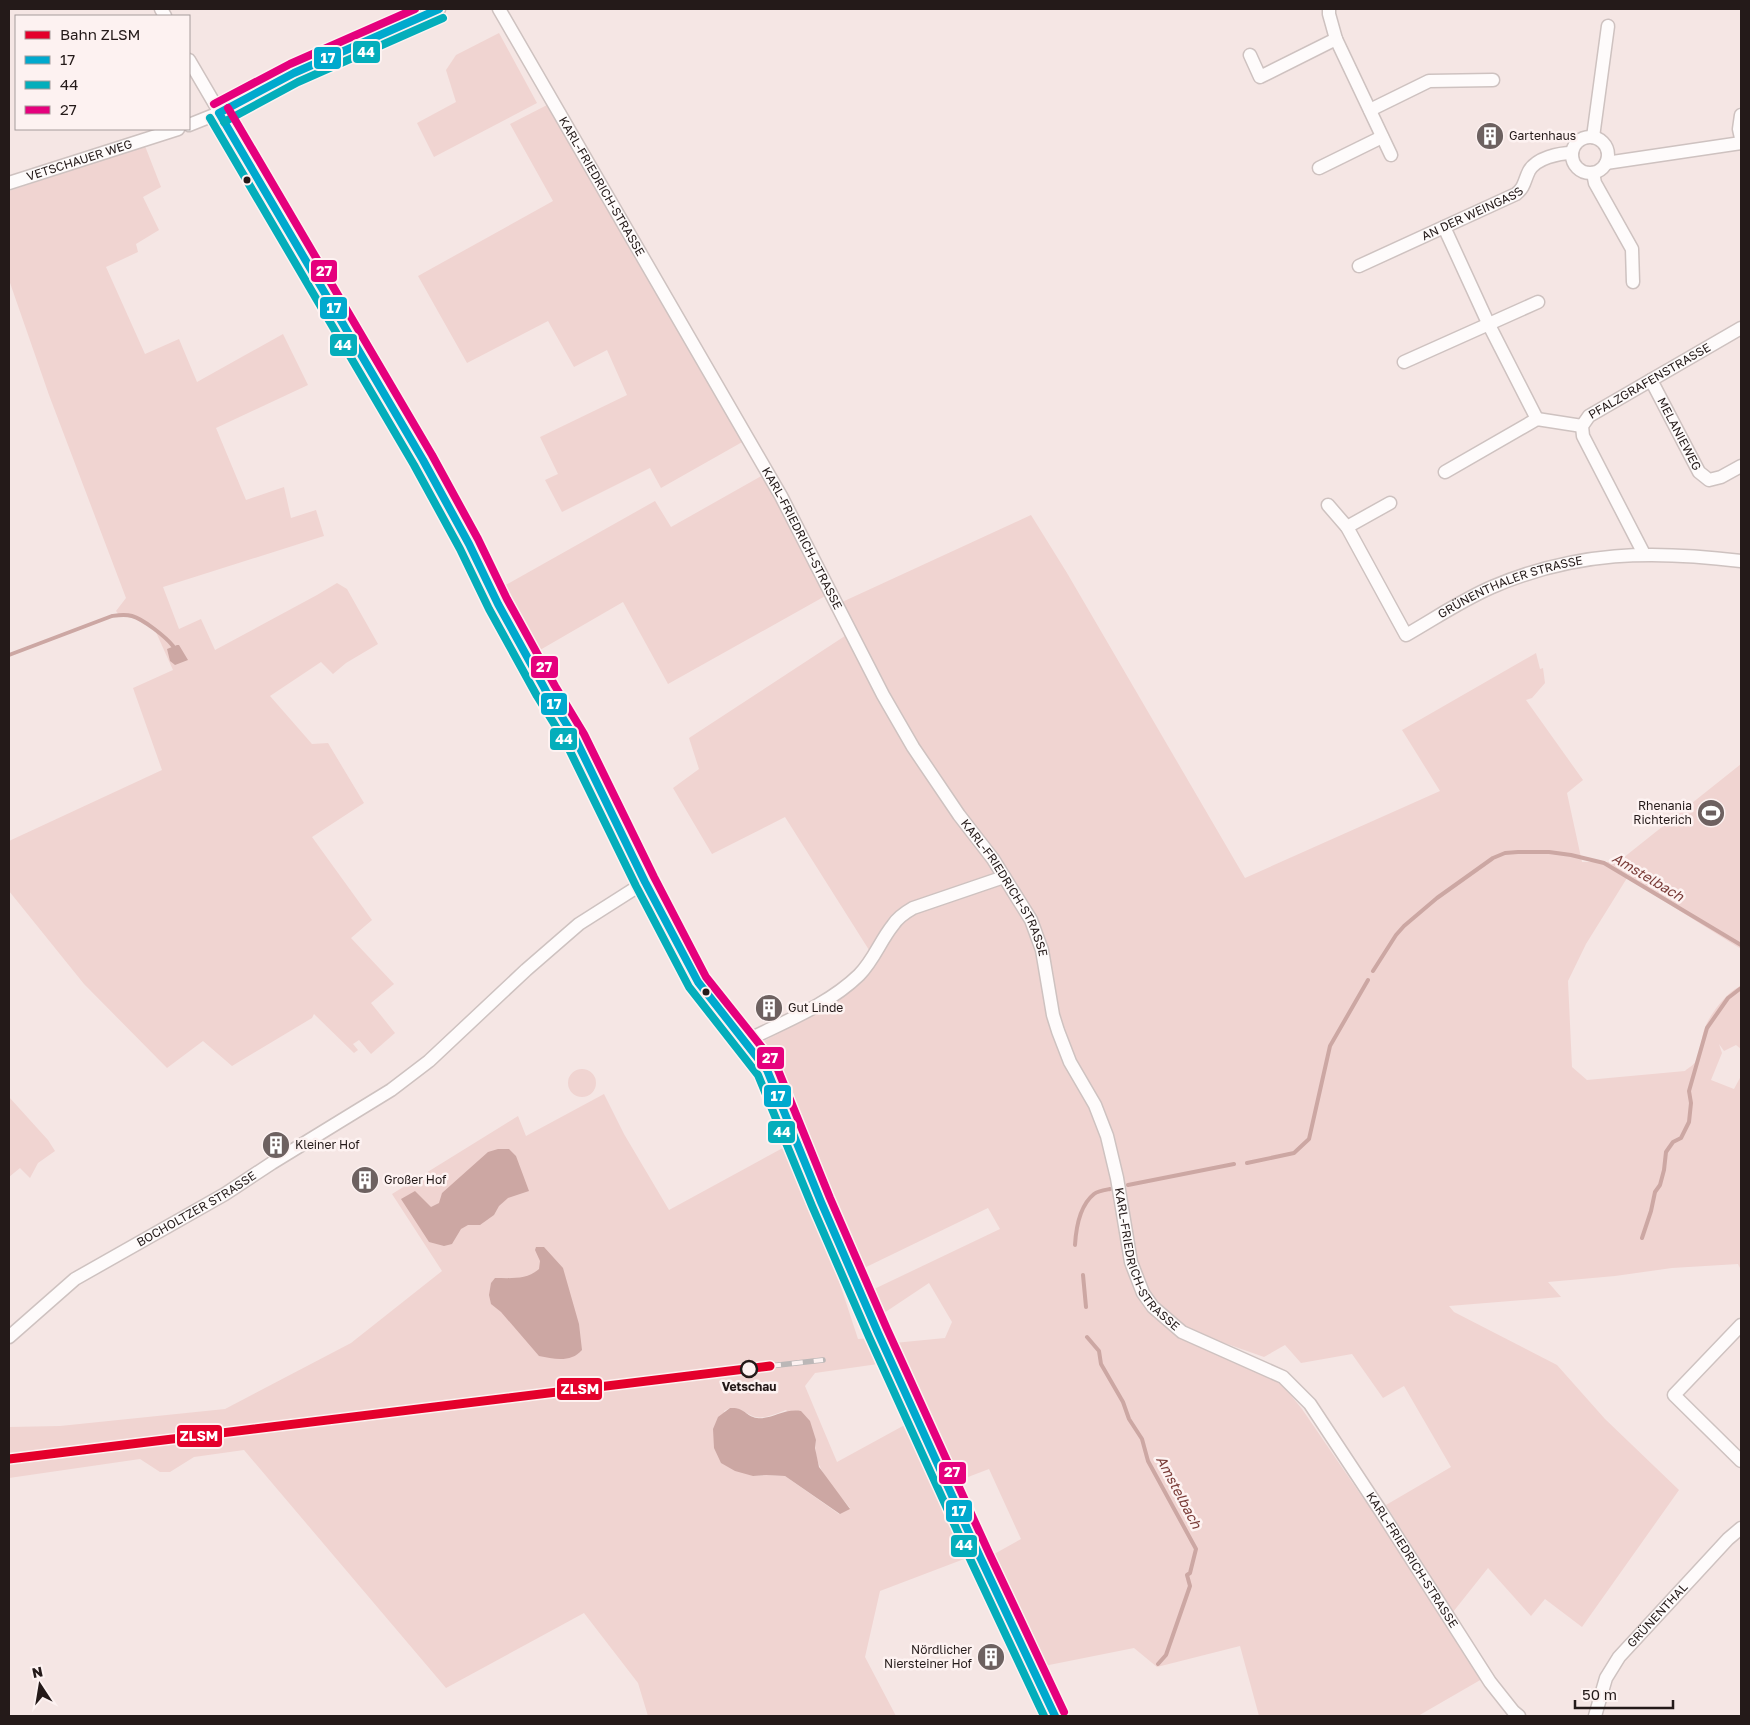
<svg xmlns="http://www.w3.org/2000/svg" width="1750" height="1725" font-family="'Golos Text',sans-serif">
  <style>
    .green { fill: #f0d4d1; fill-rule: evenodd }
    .water { fill: #cca7a3 }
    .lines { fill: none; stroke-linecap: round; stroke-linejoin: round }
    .stream { stroke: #cca7a3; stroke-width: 4 }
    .minor-casing { stroke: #cec2c0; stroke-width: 15 }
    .minor { stroke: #fefbfb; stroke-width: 12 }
    .rail-casing { stroke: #bbb7b7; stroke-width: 5.5 }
    .rail { stroke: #fdf2f1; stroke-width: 4; stroke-dasharray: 11; stroke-linecap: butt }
    .bus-1-casing { stroke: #fdf2f1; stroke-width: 11 }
    .bus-2-casing { stroke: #fdf2f1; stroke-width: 11 }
    .bus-3-casing { stroke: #fdf2f1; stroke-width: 11 }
    .bus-1 { stroke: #00a9ce; stroke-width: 8 }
    .bus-2 { stroke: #04aebb; stroke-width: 8 }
    .bus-3 { stroke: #e5007d; stroke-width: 8 }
    .rail-1-casing { stroke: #fdf2f1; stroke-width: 12 }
    .rail-1 { stroke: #e4002b; stroke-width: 9 }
    .bus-dot { fill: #241a19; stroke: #fdf2f1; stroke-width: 2 }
    .stop-dot { fill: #fdf2f1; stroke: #241a19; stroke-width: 2.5 }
    .labels { text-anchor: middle; stroke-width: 5; stroke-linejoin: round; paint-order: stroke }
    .poi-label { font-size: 12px; fill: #241a19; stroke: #fdf2f1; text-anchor: start }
    .street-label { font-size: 12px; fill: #241a19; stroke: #fdf2f1 }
    .stop-label { font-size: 12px; font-weight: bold; fill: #241a19; stroke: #fdf2f1 }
    .water-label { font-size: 14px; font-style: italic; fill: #7a3c38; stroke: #fdf2f1 }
    .line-badge { stroke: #fdf2f1; stroke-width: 2 }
    .badge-label { font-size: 14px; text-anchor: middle; font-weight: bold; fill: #fff }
  </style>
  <rect width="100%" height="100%" fill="#f5e6e4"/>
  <path class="green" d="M499,33L537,103L434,157L417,123L456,102L446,70L456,55Z
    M549,104L744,441L661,488L650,468L562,512L545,480L558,474L540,437L627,395L607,350L574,367L548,321L467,363L418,276L553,201L510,124Z
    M145,146L161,187L143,197L159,230L136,244L138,252L106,267L145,354L179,339L197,382L283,334L308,385L216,428L246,500L284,487L291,518L316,510L324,536L163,587L179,629L201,619L215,650L317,595L337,583L347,589L378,644L346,663L333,674L321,662L270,696L312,744L328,743L364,803L312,837L372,920L351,938L394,984L371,1003L395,1033L371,1054L359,1040L353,1044L358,1050L354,1053L314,1014L312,1018L232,1066L203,1041L167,1068L84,984L9,891V841L162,770L133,688L173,670L155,630L134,618L120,616L116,611L126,598L49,395L9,280V191Z
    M765,474L827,595L668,684L623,602L540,650L502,587L655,501L671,527Z
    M1031,515L1067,573L1245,878L1440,791L1402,730L1536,653L1540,669L1543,668L1545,683L1532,698L1526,700L1583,780L1567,793L1582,862H1618L1741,764V949L1627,878L1586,944L1568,981L1572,1067L1587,1080L1685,1071C1688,1068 1694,1065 1696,1061C1701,1053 1701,1039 1704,1030C1708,1017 1728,990 1741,986V1049L1736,1045L1724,1051L1719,1044L1722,1053L1711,1080L1734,1089L1741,1076V1270L1738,1264L1672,1268L1615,1276L1548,1282L1561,1297L1449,1306L1454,1312L1557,1365L1605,1419L1679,1490L1582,1627L1545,1599L1531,1616L1488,1568L1453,1612L1386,1505L1451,1467L1404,1386L1383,1398L1352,1354L1301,1363L1285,1345L1264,1357C1227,1343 1186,1334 1157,1305C1148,1296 1142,1280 1135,1269L1128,1274L1179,1336L1280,1382L1302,1409L1365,1501L1378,1517L1482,1679L1418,1716H1259L1240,1646L1157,1667L1134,1648L1039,1667L987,1558L1021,1539L989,1469L955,1482L894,1343L945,1338L952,1322L929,1283L881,1315L870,1291L1000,1229L988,1208L860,1270L783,1079L759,1044L837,999L870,969L869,950L785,817L712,854L673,788L699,769L689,738L854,630L840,603Z
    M568 1083a14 14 0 1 1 28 0a14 14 0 1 1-28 0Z
    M604,1094L624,1134L669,1210L792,1143L841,1270L836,1272L858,1339L873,1338L885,1363L815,1373L805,1386L837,1462L912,1421L972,1556L880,1591L865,1657L896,1716H648L638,1683L584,1613L446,1688L244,1450L194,1457L170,1472H160L140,1459L9,1478V1427L60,1426L225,1409L351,1343L442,1271L392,1194L518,1116L526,1136ZM730,1408C744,1408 744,1414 756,1417C765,1419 778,1413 786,1410L816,1440C811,1467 835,1489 850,1508L839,1514L785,1476L766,1475L753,1476L724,1411Z
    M9,1097L48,1140L55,1151L38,1163L30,1178L20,1168L9,1177Z"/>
  <path class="water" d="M177,645H179L188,660L175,665L170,661L167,649Z
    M498,1149H509L516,1156L529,1191L508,1198L499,1206L494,1215L480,1225H468L461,1229L452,1244L444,1246L429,1242L401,1199L415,1191L431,1207L439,1203L442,1193L488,1152Z
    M536,1247H544L563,1268L579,1324L582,1350C571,1363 554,1359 539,1356L501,1312L491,1304L489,1295L491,1283L495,1278C510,1278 527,1280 539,1269L540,1261L535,1250Z
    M730,1408C745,1407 745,1416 757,1418C771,1420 784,1408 801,1411L810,1421L816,1440L815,1448L819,1467L850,1509L840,1514L785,1476L766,1475L753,1476L735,1471L721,1463L714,1448L713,1429L718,1417Z"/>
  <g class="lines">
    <path class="stream" d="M9,655L112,616C119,615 125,614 132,616C143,619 166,637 173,646
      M1373,971L1396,935L1404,926L1437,898L1493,858L1505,853L1518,852H1549L1571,855L1604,863L1741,945
      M1247,1163L1294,1153L1309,1139L1330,1046L1368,980
      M1128,1185L1234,1164
      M1642,1238L1651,1211L1655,1192L1660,1185L1664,1170L1666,1152L1673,1142L1681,1138L1689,1122L1691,1103L1689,1091L1707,1028L1728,998L1741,988
      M1075,1245C1076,1228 1079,1206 1094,1194C1098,1191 1105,1190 1110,1189
      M1083,1275L1086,1307
      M1087,1337L1099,1351L1101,1364L1123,1402L1129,1419L1142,1439L1148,1461L1196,1549L1190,1573L1187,1575L1190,1586L1166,1655L1158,1664"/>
    <defs>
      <g id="minor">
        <path d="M161,9L165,16"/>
        <path id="s1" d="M499,9L781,496L883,695L913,747L959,815L993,859L1031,920L1042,950L1053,1015L1058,1031L1070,1062L1095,1105L1107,1136L1117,1178L1131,1262L1143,1293L1153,1307L1182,1332L1283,1377L1310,1404L1382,1513L1490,1682L1513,1711L1519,1716"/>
        <path d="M1329,9V14L1336,39L1391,155"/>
        <path d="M1250,55L1260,77L1336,39"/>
        <path d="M189,60L423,460L469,544L498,604L546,691L575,738L645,882L698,982L767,1070L821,1202L878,1333L980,1557L1055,1716"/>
        <path d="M1370,110L1429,81L1493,80"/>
        <path d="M1741,115L1739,129L1741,138"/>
        <path d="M189,125L219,113L294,73L439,9"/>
        <path d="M1593,137L1608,26"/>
        <circle cx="1590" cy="155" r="18"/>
        <path d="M1606,163L1741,143"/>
        <path d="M1319,168L1382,137"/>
        <path d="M1593,173L1595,183L1632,249L1633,282"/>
        <path id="s2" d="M9,183L178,129"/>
        <path d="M1444,227L1489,325L1537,419"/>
        <path id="s3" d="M1359,266L1516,194C1525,187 1524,181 1529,171C1536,158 1559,153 1572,153"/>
        <path d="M1404,362L1538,302"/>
        <path id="s4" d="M1651,380L1699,472L1709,480L1721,477L1741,466"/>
        <path d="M1445,472L1537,419L1582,426"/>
        <path id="s5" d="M1328,505L1347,527L1406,635C1434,619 1462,600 1492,587C1576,551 1652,550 1741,561"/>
        <path d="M1347,527L1390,503"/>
        <path id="s6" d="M1644,554L1583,436L1582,426L1589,416L1741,328"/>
        <path d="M744,1042C783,1022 827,1006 859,975C874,960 880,941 893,925C898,917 906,912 913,908L1004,877"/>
        <path d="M1741,1325L1674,1395L1741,1461"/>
        <path id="s7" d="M9,1337L75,1279L225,1194L272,1163L391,1090L429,1061L526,970L579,924L645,882"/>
        <path id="s8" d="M1595,1716L1606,1678L1619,1657L1728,1539L1741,1528"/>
      </g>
    </defs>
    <use href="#minor" class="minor-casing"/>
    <use href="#minor" class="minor"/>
    <defs>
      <path id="rail" d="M770,1366L823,1360"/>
    </defs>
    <use href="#rail" class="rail-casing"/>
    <use href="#rail" class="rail"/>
    <defs>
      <path id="bus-1" d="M219,113L423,460L469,544L498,604L546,691L575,738L645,882L698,982L767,1070L821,1202L878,1333L980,1557L1055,1716
        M219,113L294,73L439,9"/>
      <path id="bus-2" d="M210,118L414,465L460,549L489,609L537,696L566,743L636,886L689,987L758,1075L812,1206L869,1337L971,1561L1044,1716
        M224,122L298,82L443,18"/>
      <path id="bus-3" d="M214,104L290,64L415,9
        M228,108L432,455L478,539L507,599L555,686L584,734L654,877L706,977L776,1065L830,1198L887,1329L989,1553L1064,1712"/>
    </defs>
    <use href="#bus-1" class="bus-1-casing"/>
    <use href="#bus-2" class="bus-2-casing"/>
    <use href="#bus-3" class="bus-3-casing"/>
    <use href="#bus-1" class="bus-1"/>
    <use href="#bus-2" class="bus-2"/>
    <use href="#bus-3" class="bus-3"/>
    <defs>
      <path id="rail-1" d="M9,1459L770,1366"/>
    </defs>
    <use href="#rail-1" class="rail-1-casing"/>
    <use href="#rail-1" class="rail-1"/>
  </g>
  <defs>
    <symbol id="building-disc" viewBox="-11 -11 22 22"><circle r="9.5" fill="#6d6160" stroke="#fdf2f1"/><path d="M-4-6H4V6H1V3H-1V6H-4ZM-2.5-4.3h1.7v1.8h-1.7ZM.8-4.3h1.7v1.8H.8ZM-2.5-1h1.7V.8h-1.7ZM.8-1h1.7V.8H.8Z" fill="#fff"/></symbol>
    <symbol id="stadium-disc" viewBox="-11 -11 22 22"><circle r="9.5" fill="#6d6160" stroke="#fdf2f1"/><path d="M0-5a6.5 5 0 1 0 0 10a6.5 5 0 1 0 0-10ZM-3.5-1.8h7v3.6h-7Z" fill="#fff"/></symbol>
  </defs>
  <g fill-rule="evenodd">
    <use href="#building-disc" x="1474" y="120" width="32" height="32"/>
    <use href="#stadium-disc" x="1695" y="797" width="32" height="32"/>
    <use href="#building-disc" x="753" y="992" width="32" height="32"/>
    <use href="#building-disc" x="260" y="1129" width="32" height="32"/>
    <use href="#building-disc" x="349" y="1164" width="32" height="32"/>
    <use href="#building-disc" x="975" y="1641" width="32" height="32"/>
  </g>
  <g class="bus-dot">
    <circle cx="247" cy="180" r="4.5"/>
    <circle cx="706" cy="992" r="4.5"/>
  </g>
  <circle class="stop-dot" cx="749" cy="1369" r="8"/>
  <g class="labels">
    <g class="poi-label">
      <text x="1509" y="140">Gartenhaus</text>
      <text x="1692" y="810" text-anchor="end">Rhenania<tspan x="1692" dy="14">Richterich</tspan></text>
      <text x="788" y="1012">Gut Linde</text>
      <text x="295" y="1149">Kleiner Hof</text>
      <text x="384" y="1184">Großer Hof</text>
      <text x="972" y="1654" text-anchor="end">Nördlicher<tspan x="972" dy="14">Niersteiner Hof</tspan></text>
    </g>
    <g class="street-label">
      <text dy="4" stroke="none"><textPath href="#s2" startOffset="74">VETSCHAUER WEG</textPath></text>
      <text dy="4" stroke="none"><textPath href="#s1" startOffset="205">KARL-FRIEDRICH-STRASSE</textPath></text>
      <text dy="4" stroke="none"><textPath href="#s3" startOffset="125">AN DER WEINGASS</textPath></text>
      <text dy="4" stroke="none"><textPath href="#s6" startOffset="225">PFALZGRAFENSTRASSE</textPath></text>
      <text dy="4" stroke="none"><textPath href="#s4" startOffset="61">MELANIEWEG</textPath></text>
      <text dy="4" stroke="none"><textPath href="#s1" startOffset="610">KARL-FRIEDRICH-STRASSE</textPath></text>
      <text dy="4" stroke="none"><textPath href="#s5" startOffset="268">GRÜNENTHALER STRASSE</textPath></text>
      <text dy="4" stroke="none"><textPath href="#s1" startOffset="1015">KARL-FRIEDRICH-STRASSE</textPath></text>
      <text dy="4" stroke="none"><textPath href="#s7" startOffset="228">BOCHOLTZER STRASSE</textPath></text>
      <text dy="4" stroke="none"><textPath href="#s1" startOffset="1419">KARL-FRIEDRICH-STRASSE</textPath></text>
      <text dy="4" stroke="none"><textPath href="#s1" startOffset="1839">KARL-FRIEDRICH-STRASSE</textPath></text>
      <text dy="4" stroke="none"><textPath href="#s8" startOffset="121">GRÜNENTHAL</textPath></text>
    </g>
    <g class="stop-label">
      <text x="749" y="1391">Vetschau</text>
    </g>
    <g class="water-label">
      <text transform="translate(1648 877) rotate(31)" y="5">Amstelbach</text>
      <text transform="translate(1179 1492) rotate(62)" y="5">Amstelbach</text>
    </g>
  </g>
  <g class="line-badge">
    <rect x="352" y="40" width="29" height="24" rx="5" fill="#04aebb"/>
    <rect x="313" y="46" width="29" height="24" rx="5" fill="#00a9ce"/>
    <rect x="310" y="259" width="28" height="24" rx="5" fill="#e5007d"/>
    <rect x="319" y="296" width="29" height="24" rx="5" fill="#00a9ce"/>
    <rect x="329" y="333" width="29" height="24" rx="5" fill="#04aebb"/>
    <rect x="530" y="655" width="29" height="24" rx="5" fill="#e5007d"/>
    <rect x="540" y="692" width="28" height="24" rx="5" fill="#00a9ce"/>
    <rect x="549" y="727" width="29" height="24" rx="5" fill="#04aebb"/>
    <rect x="756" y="1046" width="29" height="24" rx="5" fill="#e5007d"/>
    <rect x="763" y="1084" width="29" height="24" rx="5" fill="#00a9ce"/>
    <rect x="767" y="1120" width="29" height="24" rx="5" fill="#04aebb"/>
    <rect x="556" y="1377" width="47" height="24" rx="5" fill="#e4002b"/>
    <rect x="176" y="1424" width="47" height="24" rx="5" fill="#e4002b"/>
    <rect x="938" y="1461" width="29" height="24" rx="5" fill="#e5007d"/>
    <rect x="945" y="1499" width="28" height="24" rx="5" fill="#00a9ce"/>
    <rect x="950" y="1534" width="28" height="24" rx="5" fill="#04aebb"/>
  </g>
  <g class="badge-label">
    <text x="366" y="57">44</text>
    <text x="328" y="63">17</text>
    <text x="324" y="276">27</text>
    <text x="334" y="313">17</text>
    <text x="343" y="350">44</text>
    <text x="544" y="672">27</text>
    <text x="554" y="709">17</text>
    <text x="564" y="744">44</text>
    <text x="770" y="1063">27</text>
    <text x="778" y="1101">17</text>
    <text x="782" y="1137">44</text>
    <text x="580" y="1394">ZLSM</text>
    <text x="199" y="1441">ZLSM</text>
    <text x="952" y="1477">27</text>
    <text x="959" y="1516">17</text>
    <text x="964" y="1550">44</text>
  </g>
  <rect width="1750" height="1725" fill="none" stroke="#241a19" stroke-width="20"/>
  <rect x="15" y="15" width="175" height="115" fill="#fdf2f1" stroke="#a69c9b"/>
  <rect x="25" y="31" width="25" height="8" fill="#e4002b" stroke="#a69c9b"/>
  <text x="60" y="40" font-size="15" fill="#241a19">Bahn ZLSM</text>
  <rect x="25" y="56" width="25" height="8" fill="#00a9ce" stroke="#a69c9b"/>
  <text x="60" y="65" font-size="15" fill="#241a19">17</text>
  <rect x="25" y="81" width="25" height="8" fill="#04aebb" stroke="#a69c9b"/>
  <text x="60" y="90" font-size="15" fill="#241a19">44</text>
  <rect x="25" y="106" width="25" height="8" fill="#e5007d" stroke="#a69c9b"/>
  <text x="60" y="115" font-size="15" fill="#241a19">27</text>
  <g transform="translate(40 1685) rotate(348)" stroke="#fdf2f1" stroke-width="4" paint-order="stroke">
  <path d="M0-4L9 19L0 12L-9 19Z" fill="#241a19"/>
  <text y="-8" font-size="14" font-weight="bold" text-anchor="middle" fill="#241a19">N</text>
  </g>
  <path d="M1575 1700v8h98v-8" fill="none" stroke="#241a19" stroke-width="2.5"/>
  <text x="1582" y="1700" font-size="15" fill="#241a19" stroke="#fdf2f1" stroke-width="4" paint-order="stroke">50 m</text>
</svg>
